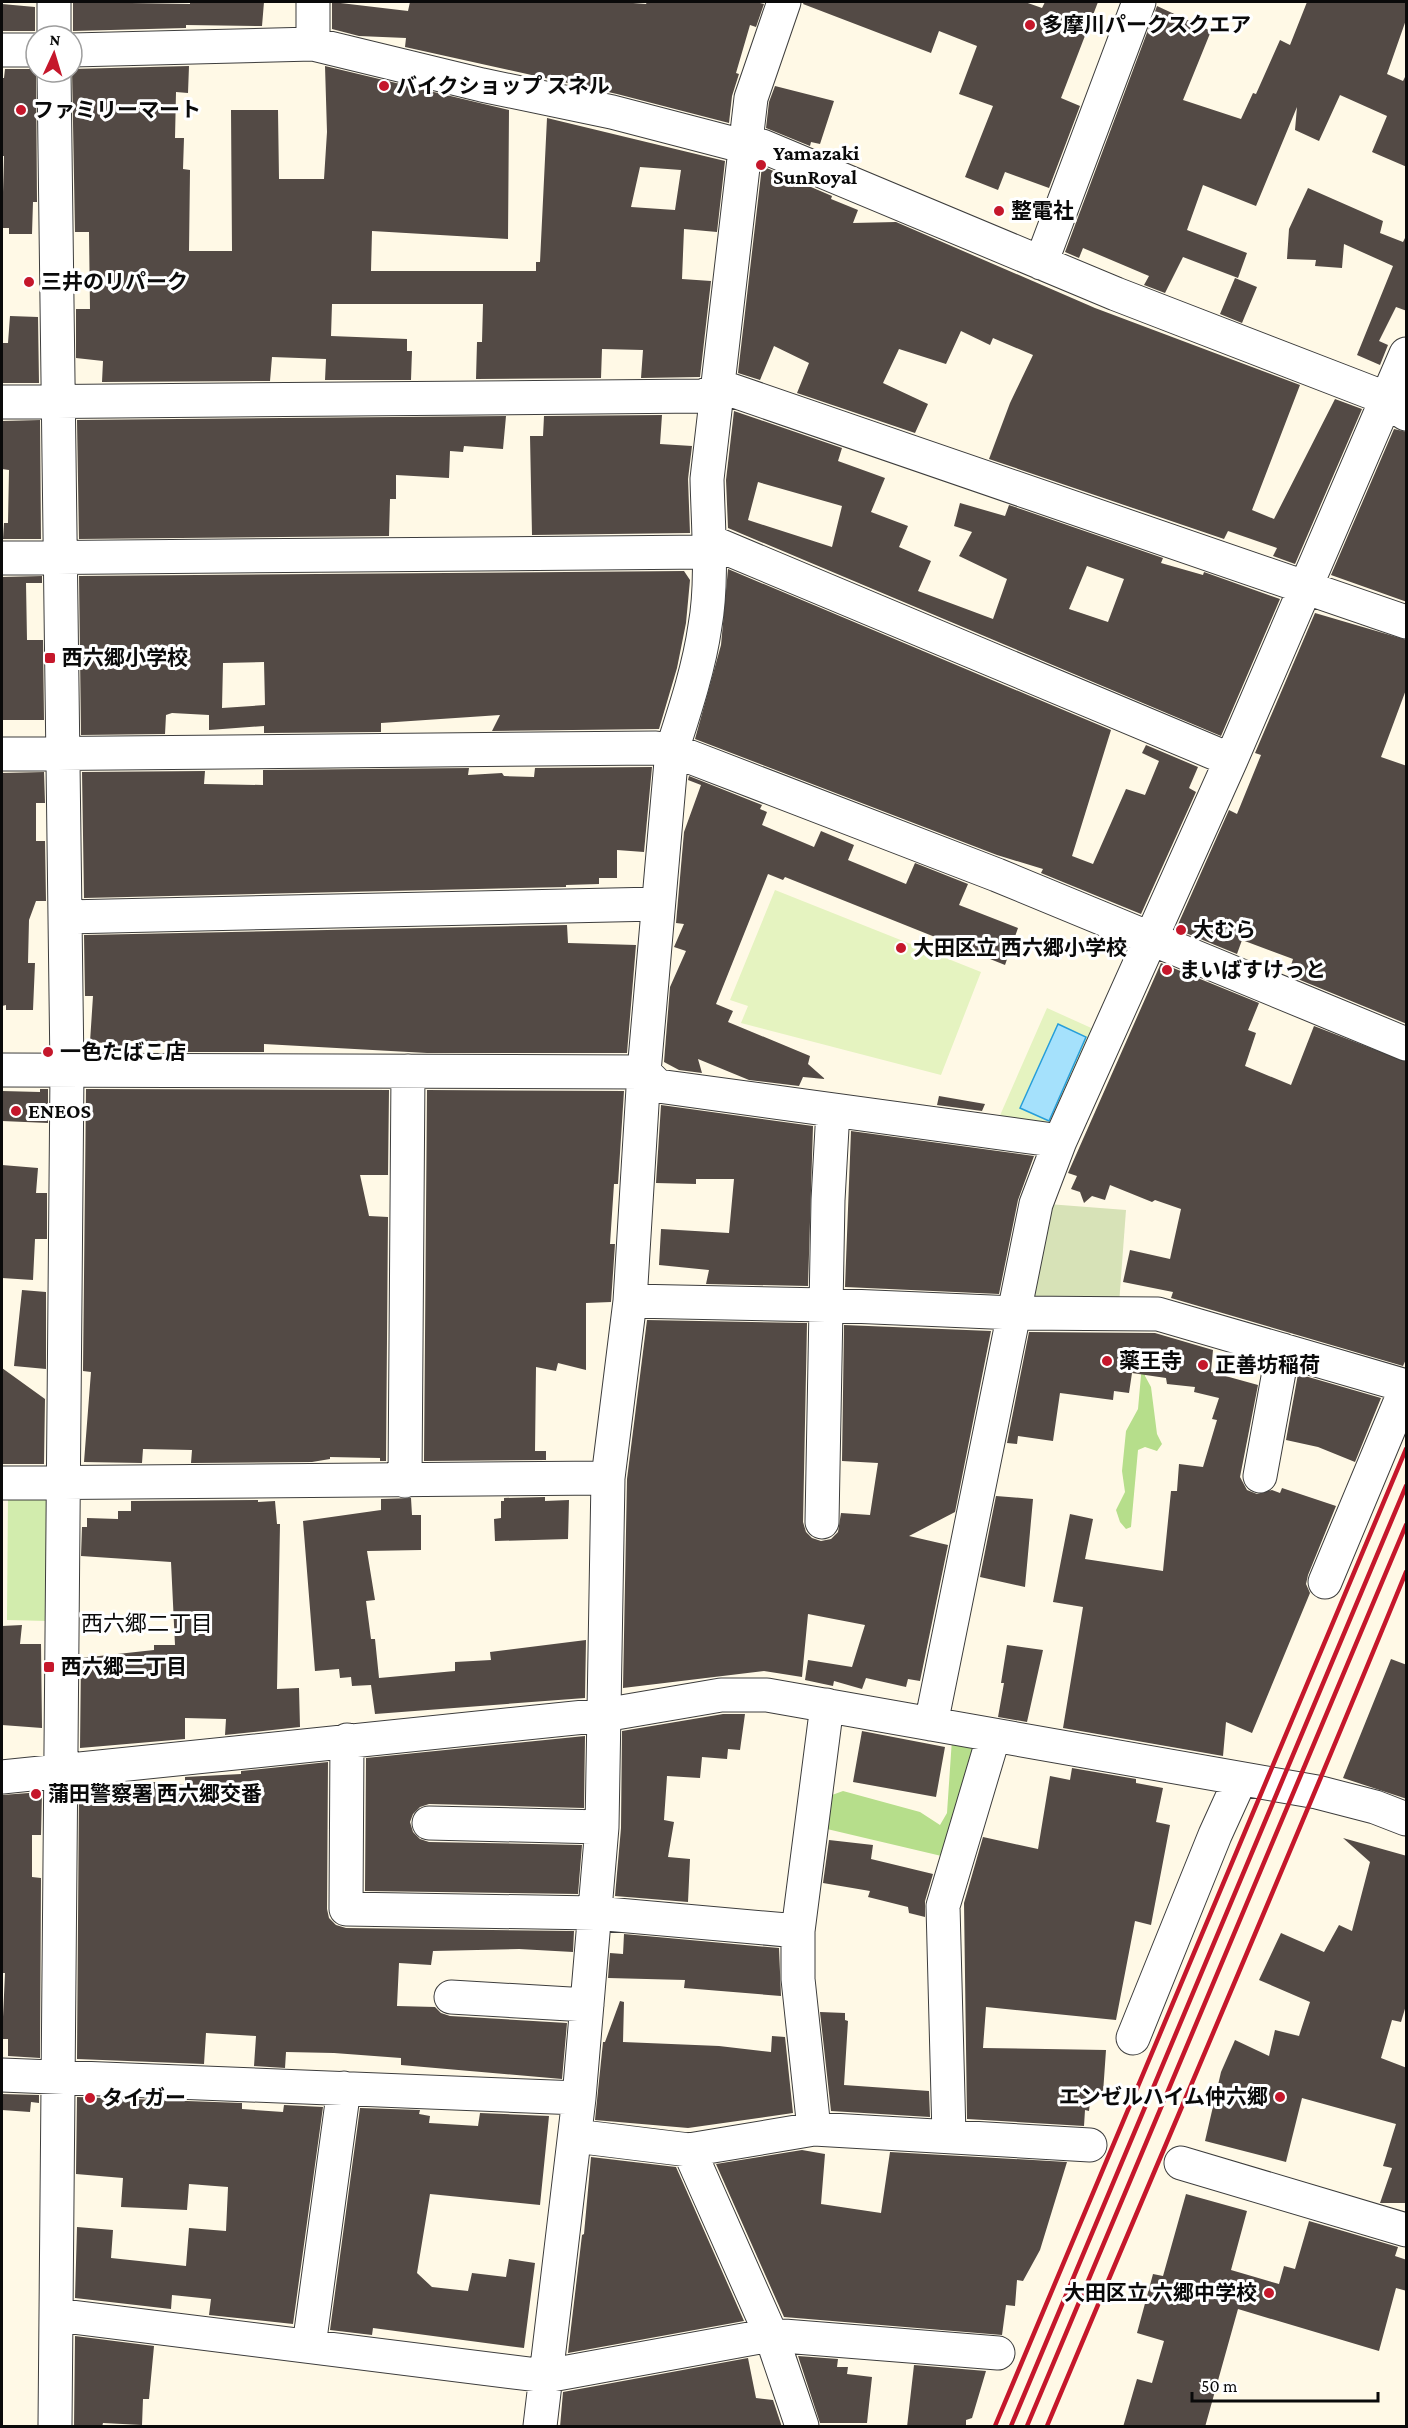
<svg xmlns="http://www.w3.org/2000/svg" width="1408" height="2428" font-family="'Crimson Pro','Noto Sans JP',serif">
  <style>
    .green { fill: #d2ecad }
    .forest { fill: #b6de8b }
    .cemetery { fill: #d7e2b7 }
    .pitch { fill: #e5f3c0; fill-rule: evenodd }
    .water { fill: #a5e1fc; stroke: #269eda; stroke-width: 1.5 }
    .building { fill: #534a45; fill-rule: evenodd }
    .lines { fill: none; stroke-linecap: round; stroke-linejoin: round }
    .minor-casing { stroke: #3d3d3d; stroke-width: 35 }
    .minor { stroke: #fff; stroke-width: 33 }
    .rail { stroke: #c5172b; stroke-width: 4.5 }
    .poi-dot { fill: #c5172b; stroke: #fff; stroke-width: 2 }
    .labels { text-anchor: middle; stroke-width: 6; stroke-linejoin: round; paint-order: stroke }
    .poi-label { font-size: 21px; font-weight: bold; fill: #0a0a0a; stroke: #fff; text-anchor: start }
    .neighbourhood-label { font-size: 22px; fill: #0a0a0a; stroke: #fff }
  </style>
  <rect width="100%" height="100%" fill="#fff9e6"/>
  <path class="green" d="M8,1493L48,1494L47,1621L7,1620Z"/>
  <path class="forest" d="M1144,1342L1148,1344L1145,1376L1151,1387L1157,1434L1162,1444L1157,1451L1145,1447L1138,1450L1131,1527L1126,1529L1120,1522L1116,1510L1125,1492L1122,1471L1126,1431L1138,1409Z
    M952,1739L985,1741L950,1858L827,1829L832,1795L843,1791L920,1812L940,1825L947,1813Z"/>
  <path class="cemetery" d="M1048,1204L1126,1210L1119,1304L1029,1299Z"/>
  <path class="pitch" d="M775,890L981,972L941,1075L741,1023L748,1006L730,1000Z
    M1047,1008L1098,1031L1052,1133L998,1120ZM1058,1024L1086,1037L1048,1121Z"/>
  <path class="water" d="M1058,1024L1086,1037L1049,1121L1020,1108Z"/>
  <path class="building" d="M73,2L190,4V2H264L262,26L186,25V28L73,31Z
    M332,2L408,11L410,2H620L646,4L647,2H756L764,4L756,27L750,25L736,73L739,74L732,96L729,123L617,94L405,47L406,38L359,36L332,29Z
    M804,2H1025L1042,8L1045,2H1098L1061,98L1080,106L1049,188L1005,172L998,190L965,177L993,106L959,94L977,46L939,31L931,53L803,4Z
    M1307,2H1407V17L1387,74L1403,81L1407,73V167L1372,152L1387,116L1340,95L1319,141L1295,130L1297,107L1256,206L1203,185L1187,230L1247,253L1238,278L1183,257L1165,293L1144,285L1149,276L1083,248L1079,258L1065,252L1157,6L1211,31L1183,100L1241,119L1253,93L1256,94L1280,40L1290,45Z
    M2,4L35,7V31H2Z
    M189,66L188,93L176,92L175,138H184L183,169L190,170L189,251H232L231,110H278L279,179H324L327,132L325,66L509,110L508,239L372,231L371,271H536V262H540L547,118L725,161L717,232L684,229L682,279L711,281L700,377L641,378L643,350L602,349L601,378L476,379L477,342H482L483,304H332L331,336L407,339V351H412L411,380H325L326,359L272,357L270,381L102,382L103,361L76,358V309H90L89,232H75L72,69ZM640,167L681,170L675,210L631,207Z
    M5,69H36L37,202H33L32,234H9V228H2L4,156H2V78H4Z
    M775,86L834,101L820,144L811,142L810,146L766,128L769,102Z
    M762,166L832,196L831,199L858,210L853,223L896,222L1095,308L1300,385L1252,510L1274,519L1335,399L1362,409L1295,564L1273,556L1277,548L1228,531L1224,539L989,459L1010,403L1033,355L993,338L990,345L961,331L946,364L899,349L883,383L928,404L915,433L797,393L809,363L774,346L760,380L738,373Z
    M1308,188L1383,221L1380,233L1403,242L1407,234V311L1396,307L1379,341L1388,345L1380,365L1357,355L1393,266L1344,244L1342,268L1315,266L1316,260L1287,259L1289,229Z
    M1235,278L1257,287L1242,323L1220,314Z
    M10,316L38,317L39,383H2V343H8Z
    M734,411L842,448L838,461L885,478L871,512L908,526L899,547L931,561L918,591L993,619L1007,579L959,556L972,532L954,526L960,503L1005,516L1009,505L1163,558L1161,563L1203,575L1204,572L1280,599L1221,736L728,528L726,480ZM758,482L842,506L832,547L748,520ZM1087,566L1124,579L1108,622L1069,609Z
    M662,415L660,444L692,446L688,479L690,533L532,535L530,436H543L544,416Z
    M506,416L503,449L464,446L463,452L450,451L449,478L396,475V499H390L389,536L79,539L77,420Z
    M40,420L41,539H3L4,523H8L9,470L2,469V421Z
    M1394,429L1407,432V602L1331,575Z
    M728,569L1111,730L1072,856L1093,864L1126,789L1145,795L1159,761L1142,753L1146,745L1198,767L1189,788L1196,792L1141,914L1041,873L1043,869L997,855L695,739L721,645Z
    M684,571L690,580L686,623L677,668L659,729L492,731L500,715L381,723V732L264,733V726L209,730V715L172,713L166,715L165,734L81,735L79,576ZM264,662L265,705L222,708L223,663Z
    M42,576V583H26L27,640H43L44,720H2V577Z
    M1315,613L1407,640V687L1381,757L1407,766V1024L1288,975L1293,959L1242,940L1237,954L1176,929L1229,810L1237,814L1261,755L1255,753Z
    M652,767L644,852L617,850V878H599V884L566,885V887L84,898L82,772L205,771L204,784L263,785V770L469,768L468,775L502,773L504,776L534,777L535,768Z
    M44,772L45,803H36V841H45L46,901H36L29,920L28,963H35L33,1010H6V1005L2,1006V773Z
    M689,776L762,805L760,809L767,812L762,825L814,847L821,831L854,845L848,860L906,884L915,863L968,884L959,905L1018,928L1005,965L785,877L783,880L768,874L716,1004L733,1011L728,1022L810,1056L808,1064L825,1079L803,1077L799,1086L749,1080L698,1059L702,1073L679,1070L664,1062L670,987L686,951L674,947L684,924L676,923L684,832L701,785L688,780Z
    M567,925L568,943L636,945L627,1053H427L264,1044V1052H187L188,1043L130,1041V1052H106V1043L90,1042L93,996H85L84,935Z
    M1161,963L1259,1003L1248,1030L1256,1033L1245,1066L1291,1085L1314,1026L1407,1062V1357L1403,1366L1171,1298L1173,1292L1123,1282L1130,1250L1170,1259L1181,1209L1155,1200L1152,1202L1110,1185L1105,1200L1092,1196L1084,1203L1080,1192L1071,1189L1077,1176L1068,1173Z
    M40,1089H48V1123L2,1121V1091L40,1092Z
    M86,1089L389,1090L388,1175H360L369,1216L388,1217L386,1461H380V1458L330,1457V1459L312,1462L191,1463L192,1450L143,1449L142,1463L84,1462L91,1372L83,1371Z
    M427,1090L624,1091L618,1184H614L610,1244H615L611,1302L586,1303V1370L558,1363L556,1371L536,1367L535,1451H546V1460L424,1461Z
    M939,1096L985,1104L982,1111L937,1105Z
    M661,1105L813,1126L808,1286L706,1284L709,1270L659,1265L661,1229L729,1233L734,1179H696V1184L656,1183Z
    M851,1131L1034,1156L1018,1200L999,1294L845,1287Z
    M2,1165L38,1168L36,1193H47V1239H35L33,1280L2,1278Z
    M22,1290L46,1292V1369L14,1366Z
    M647,1320L807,1323L803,1522L806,1532L812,1538L821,1541L831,1539L838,1532L841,1513L870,1515L878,1463L842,1461L844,1325L991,1331L955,1512L909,1536L948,1545L920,1681L908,1679L906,1687L866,1678L862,1689L834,1681L833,1686L805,1680L808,1660L852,1667L865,1625L808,1614L802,1677L764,1671L623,1688L627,1479Z
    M1029,1332L1155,1333L1213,1350L1211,1372L1258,1385L1240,1477L1247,1490L1257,1494L1272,1490L1280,1493L1282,1488L1336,1506L1308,1575L1306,1584L1310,1593L1252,1733L1226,1722L1223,1756L1063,1728L1083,1607L1053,1602L1070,1514L1093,1519L1085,1559L1163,1571L1171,1491H1177L1179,1464L1203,1467L1217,1420L1212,1419L1219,1398L1194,1392L1195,1387L1167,1384L1166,1378L1132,1373L1129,1393L1114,1391L1113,1400L1060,1393L1053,1441L1018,1436L1017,1444L1007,1443Z
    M2,1368L45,1399L44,1464H2Z
    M1298,1374L1381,1398L1355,1462L1318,1447L1286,1440Z
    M996,1496L1033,1499L1025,1587L980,1577Z
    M545,1497V1501L569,1500L568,1539L495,1541L494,1519L501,1518V1501H504V1498Z
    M411,1498L412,1515H421V1550L367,1551L375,1600L366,1601L371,1639H375L379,1678L455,1671V1662L491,1660L490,1652L586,1640L585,1698L375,1714L371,1685L352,1686L351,1677L340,1678L339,1669L315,1671L303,1521L381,1510V1499Z
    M258,1500V1502L275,1501L277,1524H280L277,1689L299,1688L300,1727L225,1735L226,1719L185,1718V1739L80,1748L81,1658L154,1650V1645H175L171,1562L81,1556L82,1527H87V1518L118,1519V1511H131V1501Z
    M22,1625L20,1644H41L42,1728L2,1725V1626Z
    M1007,1645L1043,1650L1027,1722L998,1717L1004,1683H1001Z
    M1391,1659L1407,1665V1799L1343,1778Z
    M723,1714H745L740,1750L728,1749L727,1759L702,1757L700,1778L667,1776L664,1820L674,1822L668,1857L690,1859L688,1902L615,1896L621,1828L622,1731Z
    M862,1731L945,1747L936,1797L853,1782Z
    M585,1736L584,1808L429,1804L420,1807L413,1814L410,1822L413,1832L420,1839L429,1842L582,1845L578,1894L365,1891L366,1758Z
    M328,1762L327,1909L329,1918L336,1925L346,1928L574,1931L573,1952L519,1949L433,1951L431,1965L399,1963L397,2006L435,2007L441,2013L450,2016L567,2023L562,2079L401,2065V2058L334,2053L286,2052L285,2068L254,2066L256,2036L206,2033L204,2064L77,2059L79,1788L143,1781L185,1785V1777L241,1774V1771Z
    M1072,1768L1136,1779V1783L1163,1788L1156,1822L1170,1825L1151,1925L1135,1921L1116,2020L986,2007L983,2048L1106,2050L1103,2093H1091L1089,2111L1085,2110L1084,2126L967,2119L964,1903L983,1837L1038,1849L1050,1776L1070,1780Z
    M42,1792L41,1835H32V1877L41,1878L40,2058L8,2056V2039H2L5,1973H2V1795Z
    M1343,1838L1407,1856V2002L1401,2022L1392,2020L1381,2058L1407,2068V2203H1380L1392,2168L1383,2166L1396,2124L1302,2098L1286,2162L1205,2141L1221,2072L1235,2040L1269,2056L1275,2030L1299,2036L1310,2002L1259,1980L1281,1933L1324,1952L1339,1925L1352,1931L1370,1862Z
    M829,1840L873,1845L871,1859L933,1874L925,1901V1917L909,1913L908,1907L868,1897L870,1891L823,1883Z
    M624,1934L779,1948L781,1996L684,1988L685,1980L608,1978L610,1953L623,1954Z
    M620,2001L624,2002L623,2042L719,2046L771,2052L772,2036L785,2037L793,2113L688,2128L595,2120L603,2042H605Z
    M820,2012L845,2013V2020L848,2021L844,2085L929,2091L930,2117L831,2111Z
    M2,2094L39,2095V2103L31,2102L30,2112L2,2110Z
    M77,2097L242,2103V2109L283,2112L284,2105L323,2107L293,2324L209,2315L211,2299L172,2295L171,2309L75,2298L77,2227L113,2230L111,2258L186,2266L189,2228L226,2231L228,2187L189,2184L187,2210L121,2207L123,2178L76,2174Z
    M360,2108L420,2110L419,2114L430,2116L429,2123L478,2126L480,2113L549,2116L540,2205L430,2194L417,2273L432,2287L468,2291L472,2273L506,2277L509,2259L535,2263L524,2348L373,2328L372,2335L330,2330Z
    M802,2150L825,2154L821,2204L881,2213L890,2152L1067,2162L1040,2250L1023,2281L1017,2280L1015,2306L1006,2305L1002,2335L784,2317L716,2164Z
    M591,2157L676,2167L744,2321L568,2353L582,2235L584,2234Z
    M1186,2194L1247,2211L1231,2270L1279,2284L1284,2266L1295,2269L1309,2221L1398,2247L1395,2256L1407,2260V2291L1396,2288L1379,2351L1238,2309L1205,2427H1123L1137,2379L1152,2383L1164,2341L1137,2333L1153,2274L1163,2276Z
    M75,2336L154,2346L149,2399H143L142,2425L103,2423L102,2427H74Z
    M798,2356L838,2359L837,2367H848L847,2374L872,2377L867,2423H820Z
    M748,2358L756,2398L773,2400L782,2427H560L563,2392Z
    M914,2365L986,2371L972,2418L966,2420V2427H907Z"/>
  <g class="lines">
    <defs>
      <path id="minor" d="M313,2V44
        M54,36V2
        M2,50H36
        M72,50L313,44L482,85L612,112L731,143L762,146L1116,294L1375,394L1406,414
        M54,72L67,1071L55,2426
        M1041,263L1139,2
        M2,402L703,396L716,390H731L1406,622
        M709,541L1231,760
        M2,558L708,552
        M2,754L656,748L672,750L997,875L1406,1044
        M65,917L658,904
        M2,1070L644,1072L658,1086L1060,1141
        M630,1301L826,1305L1015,1313L1158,1314L1406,1386
        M1260,1476L1283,1350
        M405,1481L408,1071
        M2,1483L608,1478
        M822,1522L828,1200L833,1110
        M1325,1582L1406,1388
        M931,1724L1036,1204L1060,1141L1231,760L1406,354
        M347,1740L346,1909L595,1913L798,1931
        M2,1777L604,1715L721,1695H767L1317,1792L1375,1807L1406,1819
        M429,1823L602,1827
        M451,1997L587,2005
        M1133,2038L1215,1835L1240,1780
        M2,2075L579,2098
        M814,2129L798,1979V1931L827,1705
        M575,2136L689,2150L771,2335L802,2426
        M949,2136L943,1906L994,1735
        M689,2150L814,2129L1090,2145
        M1181,2163L1406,2230
        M56,2315L546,2376L771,2335L998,2353
        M309,2346L344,2088
        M540,2426L579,2098L602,1827L608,1478L630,1301L644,1072L672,750C685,710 699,668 705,626C713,583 708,523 707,479L751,98L784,2"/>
    </defs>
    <use href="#minor" class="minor-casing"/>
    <use href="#minor" class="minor"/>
    <path class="rail" d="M995,2426L1406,1449
      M1011,2426L1406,1486
      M1027,2426L1406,1525
      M1047,2426C1166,2142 1289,1858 1406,1572"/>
  </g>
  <g class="poi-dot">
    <circle cx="1030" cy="25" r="6"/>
    <circle cx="384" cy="86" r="6"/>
    <circle cx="21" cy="110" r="6"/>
    <circle cx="761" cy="165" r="6"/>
    <circle cx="999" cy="211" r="6"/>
    <circle cx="29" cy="282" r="6"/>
    <rect x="44" y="652" width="12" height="12" rx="3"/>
    <circle cx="1181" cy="930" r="6"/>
    <circle cx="901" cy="948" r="6"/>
    <circle cx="1167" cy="970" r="6"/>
    <circle cx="48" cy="1052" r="6"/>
    <circle cx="16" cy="1111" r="6"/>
    <circle cx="1107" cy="1361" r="6"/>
    <circle cx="1203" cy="1365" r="6"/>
    <rect x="43" y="1661" width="12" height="12" rx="3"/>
    <circle cx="36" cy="1794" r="6"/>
    <circle cx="1280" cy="2097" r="6"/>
    <circle cx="90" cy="2098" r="6"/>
    <circle cx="1269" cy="2293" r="6"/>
  </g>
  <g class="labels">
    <g class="poi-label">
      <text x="1042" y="32">多摩川パークスクエア</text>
      <text x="396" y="93">バイクショップ スネル</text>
      <text x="33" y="117">ファミリーマート</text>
      <text x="773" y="160">Yamazaki<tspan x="773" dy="24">SunRoyal</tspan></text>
      <text x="1011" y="218">整電社</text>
      <text x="41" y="289">三井のリパーク</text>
      <text x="62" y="665">西六郷小学校</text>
      <text x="1193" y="937">大むら</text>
      <text x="913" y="955">大田区立 西六郷小学校</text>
      <text x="1179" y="977">まいばすけっと</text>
      <text x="60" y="1059">一色たばこ店</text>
      <text x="28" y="1118">ENEOS</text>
      <text x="1119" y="1368">薬王寺</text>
      <text x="1215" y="1372">正善坊稲荷</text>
      <text x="61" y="1674">西六郷二丁目</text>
      <text x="48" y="1801">蒲田警察署 西六郷交番</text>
      <text x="1268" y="2104" text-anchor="end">エンゼルハイム仲六郷</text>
      <text x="102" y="2105">タイガー</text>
      <text x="1257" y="2300" text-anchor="end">大田区立 六郷中学校</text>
    </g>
    <g class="neighbourhood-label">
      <text x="147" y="1631">西六郷二丁目</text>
    </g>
  </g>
  <rect width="1408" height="2428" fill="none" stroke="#0a0a0a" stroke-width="6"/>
  <g transform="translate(54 54) rotate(4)"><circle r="28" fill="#ffffff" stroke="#9d9d9d" stroke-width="1.5"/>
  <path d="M0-4.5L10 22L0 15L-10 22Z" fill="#c5172b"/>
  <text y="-9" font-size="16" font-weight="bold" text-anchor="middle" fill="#0a0a0a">N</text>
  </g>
  <path d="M1192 2392v9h186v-9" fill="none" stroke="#0a0a0a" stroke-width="3"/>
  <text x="1201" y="2392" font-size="18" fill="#0a0a0a" stroke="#ffffff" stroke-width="4.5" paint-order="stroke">50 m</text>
</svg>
